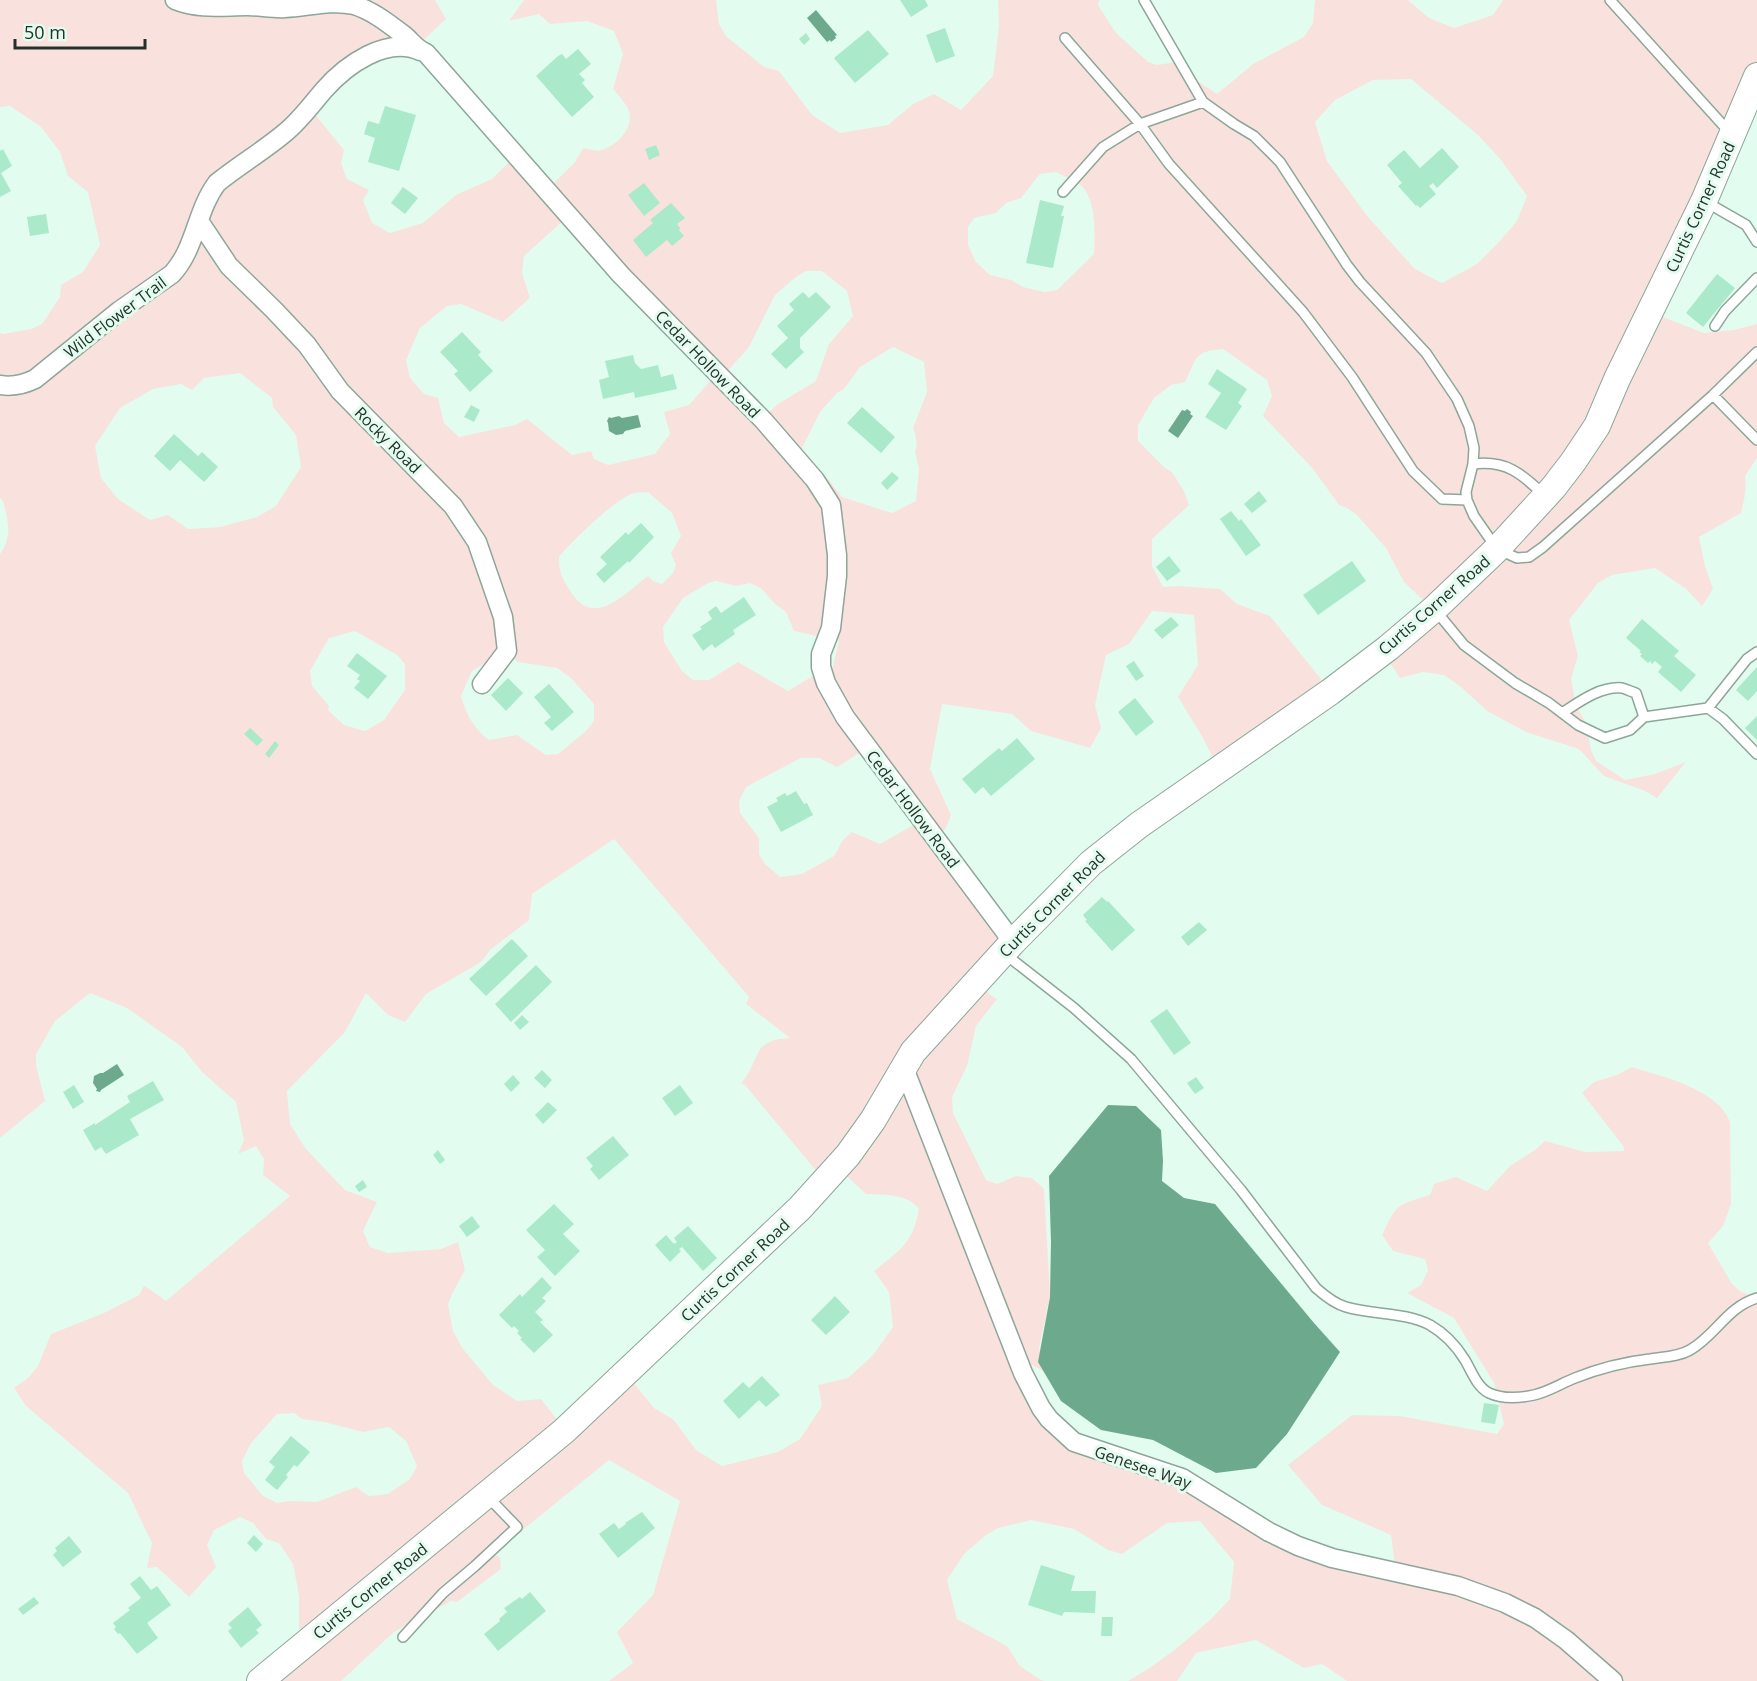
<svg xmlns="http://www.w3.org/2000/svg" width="1757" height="1681" font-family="'Open Sans',sans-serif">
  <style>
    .green { fill: #f9e2de; fill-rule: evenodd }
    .water { fill: #6daa8d }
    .building { fill: #aae9ca }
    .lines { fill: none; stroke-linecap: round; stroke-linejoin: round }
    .lane-casing { stroke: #8da699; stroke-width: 12 }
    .street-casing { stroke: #8da699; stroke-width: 21 }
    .secondary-casing { stroke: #8da699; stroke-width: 28 }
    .lane { stroke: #fff; stroke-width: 9 }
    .street { stroke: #fff; stroke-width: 18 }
    .secondary { stroke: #fff; stroke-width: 26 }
    .labels { text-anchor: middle; stroke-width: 6; stroke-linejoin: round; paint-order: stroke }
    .street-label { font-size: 16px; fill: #26302b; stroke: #e2fdef }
  </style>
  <rect width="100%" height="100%" fill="#e2fdef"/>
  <path class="green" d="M0,0H435L446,19L416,47L354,66L313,112L344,150L341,163L347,179L369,190L363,200L372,223L390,233L423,223L456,195L492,179L512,159L547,190L575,162L583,148C589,149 596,152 602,150C618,145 636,125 628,109C625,102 618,95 613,89L623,54L614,31L587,21L550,24L539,14L509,21L524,0H716L719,24L726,36L764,67L779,71L812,115L840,133L888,125L913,104L934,94L961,110L993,76L999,26L998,0H1099L1098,5L1116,33L1148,62L1157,65L1176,62L1190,76L1217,94L1253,64L1304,37L1313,23L1315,0H1408L1429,18L1454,28L1493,15L1503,0H1757V83L1655,314L1704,333L1734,330L1757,324V458L1745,476C1747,489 1744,500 1741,513L1699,537L1705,566L1713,589L1702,606L1686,589L1655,568L1612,575L1598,583L1569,620L1578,656L1571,679L1576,705L1586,723L1591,750L1596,761L1625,780L1655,774L1686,762L1657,798L1645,791L1604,776L1579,749L1526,732L1487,711L1461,687L1444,675L1423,672L1400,678L1379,647L1428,605L1404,582L1386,548L1356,514L1347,508L1339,505L1313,469L1263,416L1272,396L1267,380L1223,349C1194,351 1197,358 1185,382L1171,385L1154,398L1138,425V441L1165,468L1172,472L1184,491L1189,505L1152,539V566L1163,587L1178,586L1220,589L1237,604L1270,616L1326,685L1217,766L1203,738L1178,697L1198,665L1194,615L1152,611L1129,644L1106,655L1095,705L1101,728L1090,748L1031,731L1012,714L942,704L930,769L951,815L946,828L934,839L1002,940L975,974L990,995L997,999L976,1026L967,1066L952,1097L953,1113L986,1180L997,1184L1016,1176L1032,1178L1044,1189L1050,1296L1039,1348L1045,1372L1032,1365L1020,1353L1054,1428L1185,1481L1253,1524L1396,1575L1391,1535L1322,1505L1288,1465L1352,1415L1400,1416L1497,1434L1504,1424L1494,1383L1454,1318L1407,1293L1421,1285L1428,1270L1425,1259L1393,1251L1382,1235C1397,1203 1397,1205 1430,1195L1434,1184L1456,1177L1487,1191L1510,1166L1535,1150L1545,1141L1585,1152L1624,1151V1147L1582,1093L1594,1082L1617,1075L1632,1067C1663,1077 1718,1089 1730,1122L1731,1204L1723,1226L1708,1243L1732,1284L1741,1292L1757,1297V1681H1347L1322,1664L1304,1668L1256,1640L1196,1653L1177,1681H1128L1151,1667L1177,1648L1210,1620L1230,1599L1234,1562L1200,1521L1167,1523L1122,1554L1108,1550L1074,1529L1031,1520L998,1528L985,1536L964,1554L947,1580L957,1619L1007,1646L1020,1666L1041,1680L1045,1681H609L633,1663L617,1632L653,1595L680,1501L609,1460L493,1554L500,1557L501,1569L457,1602L451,1601L394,1632L341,1681H265L308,1643L299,1628V1596L293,1564L279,1543L266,1539L253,1523L240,1517L214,1530L207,1545L216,1567L189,1597L157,1567L147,1568L152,1543L128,1493L26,1406L14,1388L28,1378L38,1366L51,1334L104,1313L139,1295L143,1287L145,1286L166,1301L290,1196L263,1175L264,1159L256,1146L238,1154L244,1140L236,1102L202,1072L182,1047L127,1008L90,993L55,1021L36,1054V1065L45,1101L0,1138V554C13,535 8,522 3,501L0,498V333L3,334L31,329L42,324L60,297L61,285L83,272L100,245L88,192L68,176L60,152L41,127L10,106L0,107ZM1411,79L1478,135L1501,160L1527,196L1517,221L1499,242L1477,264L1442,283L1415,269L1368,217L1327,161L1315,122L1335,100L1373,80ZM1056,172C1063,176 1071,179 1078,183C1097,196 1095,234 1094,254L1057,290L1045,292L1023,287L1011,280L990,275L976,262L968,245V227L974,218L996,213L1006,203L1021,198L1040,174ZM565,219L706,373L711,380L689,405L664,412L670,434L655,454L608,465L594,459L591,451L572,455L527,419L515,425L459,437L444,423L438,398L424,394L410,378L406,360L420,328L447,306L461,304L503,322L530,298L522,273L524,256ZM806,271H822L847,291L853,316L829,344L816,381L778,404L757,422L719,381L749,347L775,295L796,277ZM893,347L924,362L927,392L913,428C916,435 918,444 915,451L919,469L916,501L892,513L842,497L828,479L798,462L799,454L820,412L837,393L844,389L860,367ZM240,373L272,398L273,407L296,435L301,467L276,506L257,517L220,527L188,529L168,515L150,520L118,499L101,478L95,446L120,408L153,389L181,384L192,390L204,378ZM648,492L672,513L681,536L671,553L676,565L673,573L662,584L653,581L648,576C625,593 594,629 571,592C562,577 559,575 559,557C571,542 616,498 634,493C638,492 644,493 648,492ZM716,581L736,586L750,583L762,589L774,603L786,612L794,631L839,641L832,670L816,674L788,691L738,662L709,680H693L682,671L664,642L663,627L683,598L708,583ZM355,631L397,655L405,664V690L384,720L365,731L344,725L328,710L329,706L312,686L310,671L329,638ZM513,658L518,662L557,668L571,678L594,704V721L586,731L558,754L546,755L517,735L489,740C474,729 466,714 461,696L472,671L492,659ZM866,749L917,823L880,844L852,832L843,840L834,856L802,874L780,877L764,863L759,854V838L740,813L739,801L746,787L801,758H819L837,767ZM614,839L749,997L746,1004L790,1038C749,1040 762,1060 741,1083L745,1085L818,1173L839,1169L866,1194C883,1195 907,1193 919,1209C913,1243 899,1251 874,1271L889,1292L893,1327L873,1355L848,1378L818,1385L822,1406L800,1439L778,1452L722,1466L696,1450L674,1420L654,1408L628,1376L566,1431L541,1399L517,1401L493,1385L463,1349L453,1331L448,1304L453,1292L465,1270L458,1242L441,1249L388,1253L370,1247L363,1231L377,1202L345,1190L306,1149L290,1124L287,1091L345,1032L366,993L388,1015L405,1022L426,994L481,962L490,950L529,920L532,894ZM294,1413L302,1419L324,1422L363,1432L389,1427L406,1441L417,1466L410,1479L388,1494L369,1496L356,1487L317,1502L290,1501L277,1503L263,1496L244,1473L242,1461L251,1443L277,1414Z"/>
  <path class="water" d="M816,10L837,35L835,36L836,38L831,42L830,40L827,42L807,18Z
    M1187,409L1191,412L1190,414L1193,416L1178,438L1168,431L1182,410L1185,411Z
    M638,415L641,427L625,431L623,434L616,435L609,431L608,423L607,421L609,417L611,418L619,416L622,418Z
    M117,1064L124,1075L101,1090L100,1092L96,1091L97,1089L93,1083L94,1076L100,1073H103Z
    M1108,1105L1136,1106L1161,1130L1163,1161L1162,1181L1184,1198L1215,1204L1314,1323L1340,1352L1287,1434L1256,1468L1216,1473L1153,1440L1101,1430L1061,1401L1038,1362L1050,1297L1051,1242L1049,1176Z"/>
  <path class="building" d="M900,0H925L928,6L911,17Z
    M945,28L955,56L936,63L926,35Z
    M868,30L889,54L855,83L834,58Z
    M806,33L810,39L804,45L799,39Z
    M578,49L591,64L579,74L585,80L582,83L594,97L572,117L536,76L558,56L562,54L566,59Z
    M385,106L416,115L399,171L368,162L375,138L364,134L368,121L379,124Z
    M656,145L660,155L649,160L645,149Z
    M1442,148L1459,167L1437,188L1433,183L1429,186L1436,194L1420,208L1417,205L1416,206L1398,186L1402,183L1387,165L1404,150L1420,168Z
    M3,149L12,166L1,173L11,191L0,197V151Z
    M644,183L660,203L644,216L628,195Z
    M403,187L418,198L405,214L391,203Z
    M1040,200L1064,206L1061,216H1064L1053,268L1026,263Z
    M671,203L685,218L677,224L680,228L679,230L684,236L672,246L667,240L646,257L633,240L653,223L650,220Z
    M46,214L49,233L30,236L27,217Z
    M1717,274L1735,288L1703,327L1686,313Z
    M803,292L809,298L816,292L831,307L800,338V348L804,352L786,369L771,354L788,338L777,326L794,310L789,304Z
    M462,332L481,352L478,355L493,371L470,392L454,374L458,371L440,352Z
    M633,355L635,363L641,369L658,365L661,377L673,374L677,389L635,398L634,392L603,399L599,380L609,377L605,361Z
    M1217,369L1247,389L1238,403L1242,406L1226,430L1205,417L1221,393L1208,384Z
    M471,405L480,410L474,422L464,417Z
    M862,407L895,437L881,453L847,423Z
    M174,434L198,456L202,452L218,467L204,482L180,460L170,471L154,456Z
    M892,472L899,478L887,490L881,483Z
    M1259,491L1267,501L1252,513L1244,504Z
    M1231,511L1239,521L1241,519L1261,545L1246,556L1220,519Z
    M641,523L654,537L629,563L628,561L604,583L596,574L607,564L600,557L626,532L628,535Z
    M1169,556L1181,571L1167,581L1156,567Z
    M1352,561L1366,581L1318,615L1303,595Z
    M744,597L756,615L733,630L735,634L715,648L712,644L703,651L692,635L702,629L700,627L712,619L708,612L716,606L721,613Z
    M1171,617L1179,625L1162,639L1154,630Z
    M1642,619L1679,651L1674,656L1696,675L1681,692L1658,672L1662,667L1655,661L1652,664L1650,661L1648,663L1640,656L1642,654L1639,652L1641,651L1626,638Z
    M357,653L387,676L368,699L354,688L360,681L357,679L360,675L347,666Z
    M1134,661L1144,676L1136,681L1126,666Z
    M1757,667V691L1748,701L1736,690Z
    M508,678L523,693L506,711L491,695Z
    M549,684L574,712L552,731L544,723L551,717L534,697Z
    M1135,698L1154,722L1136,736L1118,712Z
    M1757,716V740L1745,728Z
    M250,728L263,740L257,746L244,734Z
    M1017,738L1035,759L991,796L983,787L975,794L962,779L999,748L1002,751Z
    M275,741L279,745L269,758L265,754Z
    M796,791L804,804L807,803L813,815L781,832L767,807L778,801L776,798L785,793L787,796Z
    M1102,897L1107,902L1108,901L1135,930L1112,951L1085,921L1087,920L1083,915Z
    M1199,922L1207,930L1188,946L1181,937Z
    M512,939L528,956L486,996L469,979Z
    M536,965L552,982L511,1022L495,1004Z
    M1167,1009L1191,1043L1174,1055L1150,1021Z
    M522,1015L529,1022L520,1030L514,1023Z
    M542,1070L552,1080L545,1088L534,1078Z
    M513,1075L520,1083L511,1092L504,1084Z
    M1196,1077L1204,1088L1195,1094L1187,1083Z
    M153,1081L164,1100L130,1119L139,1135L106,1154L101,1147L95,1151L83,1130L95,1123V1125L130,1102L127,1096Z
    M74,1085L84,1102L73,1109L63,1092Z
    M680,1085L693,1103L675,1116L662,1098Z
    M548,1102L557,1110L543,1124L535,1115Z
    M613,1136L629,1155L599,1180L590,1169L593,1166L586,1158Z
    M438,1150L445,1160L440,1164L433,1155Z
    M363,1180L367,1187L359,1192L355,1186Z
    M554,1204L574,1224L563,1234L580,1251L555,1276L537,1257L545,1250L526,1230Z
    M472,1216L480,1227L467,1237L459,1226Z
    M688,1226L717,1258L703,1271L682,1247L679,1249L681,1251L670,1262L655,1245L666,1235L674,1244L677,1242L674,1238Z
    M542,1277L552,1288L542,1298L546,1301L535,1312L543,1320L540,1322L553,1335L534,1353L520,1339L522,1338L517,1333L519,1331L514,1326L512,1328L499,1315L520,1294L522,1297Z
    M835,1296L850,1312L826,1335L811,1320Z
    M762,1376L780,1395L766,1407L759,1400L739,1419L723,1401L743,1382L749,1388Z
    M1484,1403L1499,1405L1495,1424L1481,1422Z
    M291,1436L310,1452L297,1467L294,1465L286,1475L288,1477L277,1490L265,1480L275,1467L269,1462Z
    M642,1512L655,1528L618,1558L599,1534L614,1523L619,1529L626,1524L625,1523Z
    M254,1535L263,1544L256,1552L247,1543Z
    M69,1536L82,1552L63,1567L53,1555L57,1551L55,1548Z
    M1041,1565L1075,1576L1071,1591H1096L1095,1613L1064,1612L1062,1616L1028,1605Z
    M140,1576L151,1590L157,1586L171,1605L147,1623L158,1638L137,1654L120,1633L118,1634L114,1629L116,1627L113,1623L130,1610L128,1608L141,1598L130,1584Z
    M530,1592L546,1611L498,1651L484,1634L500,1621L499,1619L507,1612L504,1608L520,1597L522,1599Z
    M34,1597L39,1603L23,1615L18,1609Z
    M248,1607L262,1625L256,1630L259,1633L241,1648L228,1631L232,1628L228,1624Z
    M1102,1617H1113L1112,1636H1101Z"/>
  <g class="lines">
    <defs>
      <path id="lane" d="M1144,0L1203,102L1234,124L1254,136L1280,162L1347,265L1360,282L1426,353L1457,399L1469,426L1474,448L1473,464L1466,492L1467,500L1474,516L1497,549L1517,558L1529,557L1543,547L1713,395L1757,352
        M1610,0L1731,134
        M1065,38L1140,124L1169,164L1303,312L1352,377L1413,471L1442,499L1467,500
        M1063,192L1103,147L1140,124L1203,102
        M1706,202L1746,225L1757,242
        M1715,326L1725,311L1757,278
        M1713,395L1757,440
        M1473,464C1506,460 1521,473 1544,495
        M1436,611L1464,645L1515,683L1549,703L1578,725L1605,738L1630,730L1644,717L1636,693C1632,692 1626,689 1622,688C1600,686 1579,702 1562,713
        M1708,708L1747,659L1757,652
        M1644,717L1708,708L1723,719L1757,754
        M1005,954L1074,1008L1131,1059L1241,1190L1316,1288C1325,1296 1335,1304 1346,1307C1373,1315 1405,1312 1430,1325C1444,1333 1457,1347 1465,1360C1472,1372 1477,1387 1489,1393C1502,1399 1520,1398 1534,1395C1548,1392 1562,1383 1575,1378C1600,1368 1624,1362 1650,1359C1663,1357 1678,1357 1690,1350C1716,1335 1727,1307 1757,1298
        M403,1637L443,1593L475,1566L517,1527L488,1497"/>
      <path id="street" d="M175,0C199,10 223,6 248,6C260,6 273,9 285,8C308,7 330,0 354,5C373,11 389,24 405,36C412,42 416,49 426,53L621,275L764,421L815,480L831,505L837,555V576L831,628L821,654V667L826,683L845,717L1013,942
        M199,221L229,266L274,310L307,345L340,391L453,506L477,542L503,617L507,651L482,684
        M0,385C13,387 23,385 35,379L119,311L172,274C196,248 196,211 217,183C239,165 265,150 287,131C301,119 312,104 324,90C346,65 386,36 420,51
        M904,1068L1023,1373L1041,1408L1049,1419L1074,1442L1182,1478L1269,1532L1298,1546L1332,1558L1458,1586L1505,1603L1535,1618L1566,1640L1613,1681"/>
      <path id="secondary" d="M260,1681L564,1431L800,1208L848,1155L873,1120L913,1052L1013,942L1091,863L1139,825L1330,692L1388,648L1434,609L1497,549L1553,488L1573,462L1597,426L1617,379L1704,201L1757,76"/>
    </defs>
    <use href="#lane" class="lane-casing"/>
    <use href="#street" class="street-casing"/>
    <use href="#secondary" class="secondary-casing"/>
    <use href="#lane" class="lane"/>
    <use href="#street" class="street"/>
    <use href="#secondary" class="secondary"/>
  </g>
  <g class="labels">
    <g class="street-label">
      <text transform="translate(1700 207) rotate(-65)" y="6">Curtis Corner Road</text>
      <text transform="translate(115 317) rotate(-37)" y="6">Wild Flower Trail</text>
      <text transform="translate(708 364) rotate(46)" y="6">Cedar Hollow Road</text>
      <text transform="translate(388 440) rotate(45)" y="6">Rocky Road</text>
      <text transform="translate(1434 605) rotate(-41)" y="6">Curtis Corner Road</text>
      <text transform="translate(913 809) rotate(53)" y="6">Cedar Hollow Road</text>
      <text transform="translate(1052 904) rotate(-45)" y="6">Curtis Corner Road</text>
      <text transform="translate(735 1270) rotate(-43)" y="6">Curtis Corner Road</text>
      <text transform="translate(1143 1467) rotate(19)" y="6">Genesee Way</text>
      <text transform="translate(370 1591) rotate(-39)" y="6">Curtis Corner Road</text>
    </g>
  </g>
  <path d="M15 39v9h130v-9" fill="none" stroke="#26302b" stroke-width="3"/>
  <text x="24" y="39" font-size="18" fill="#26302b" stroke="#e2fdef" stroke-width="4.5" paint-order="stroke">50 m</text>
</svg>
